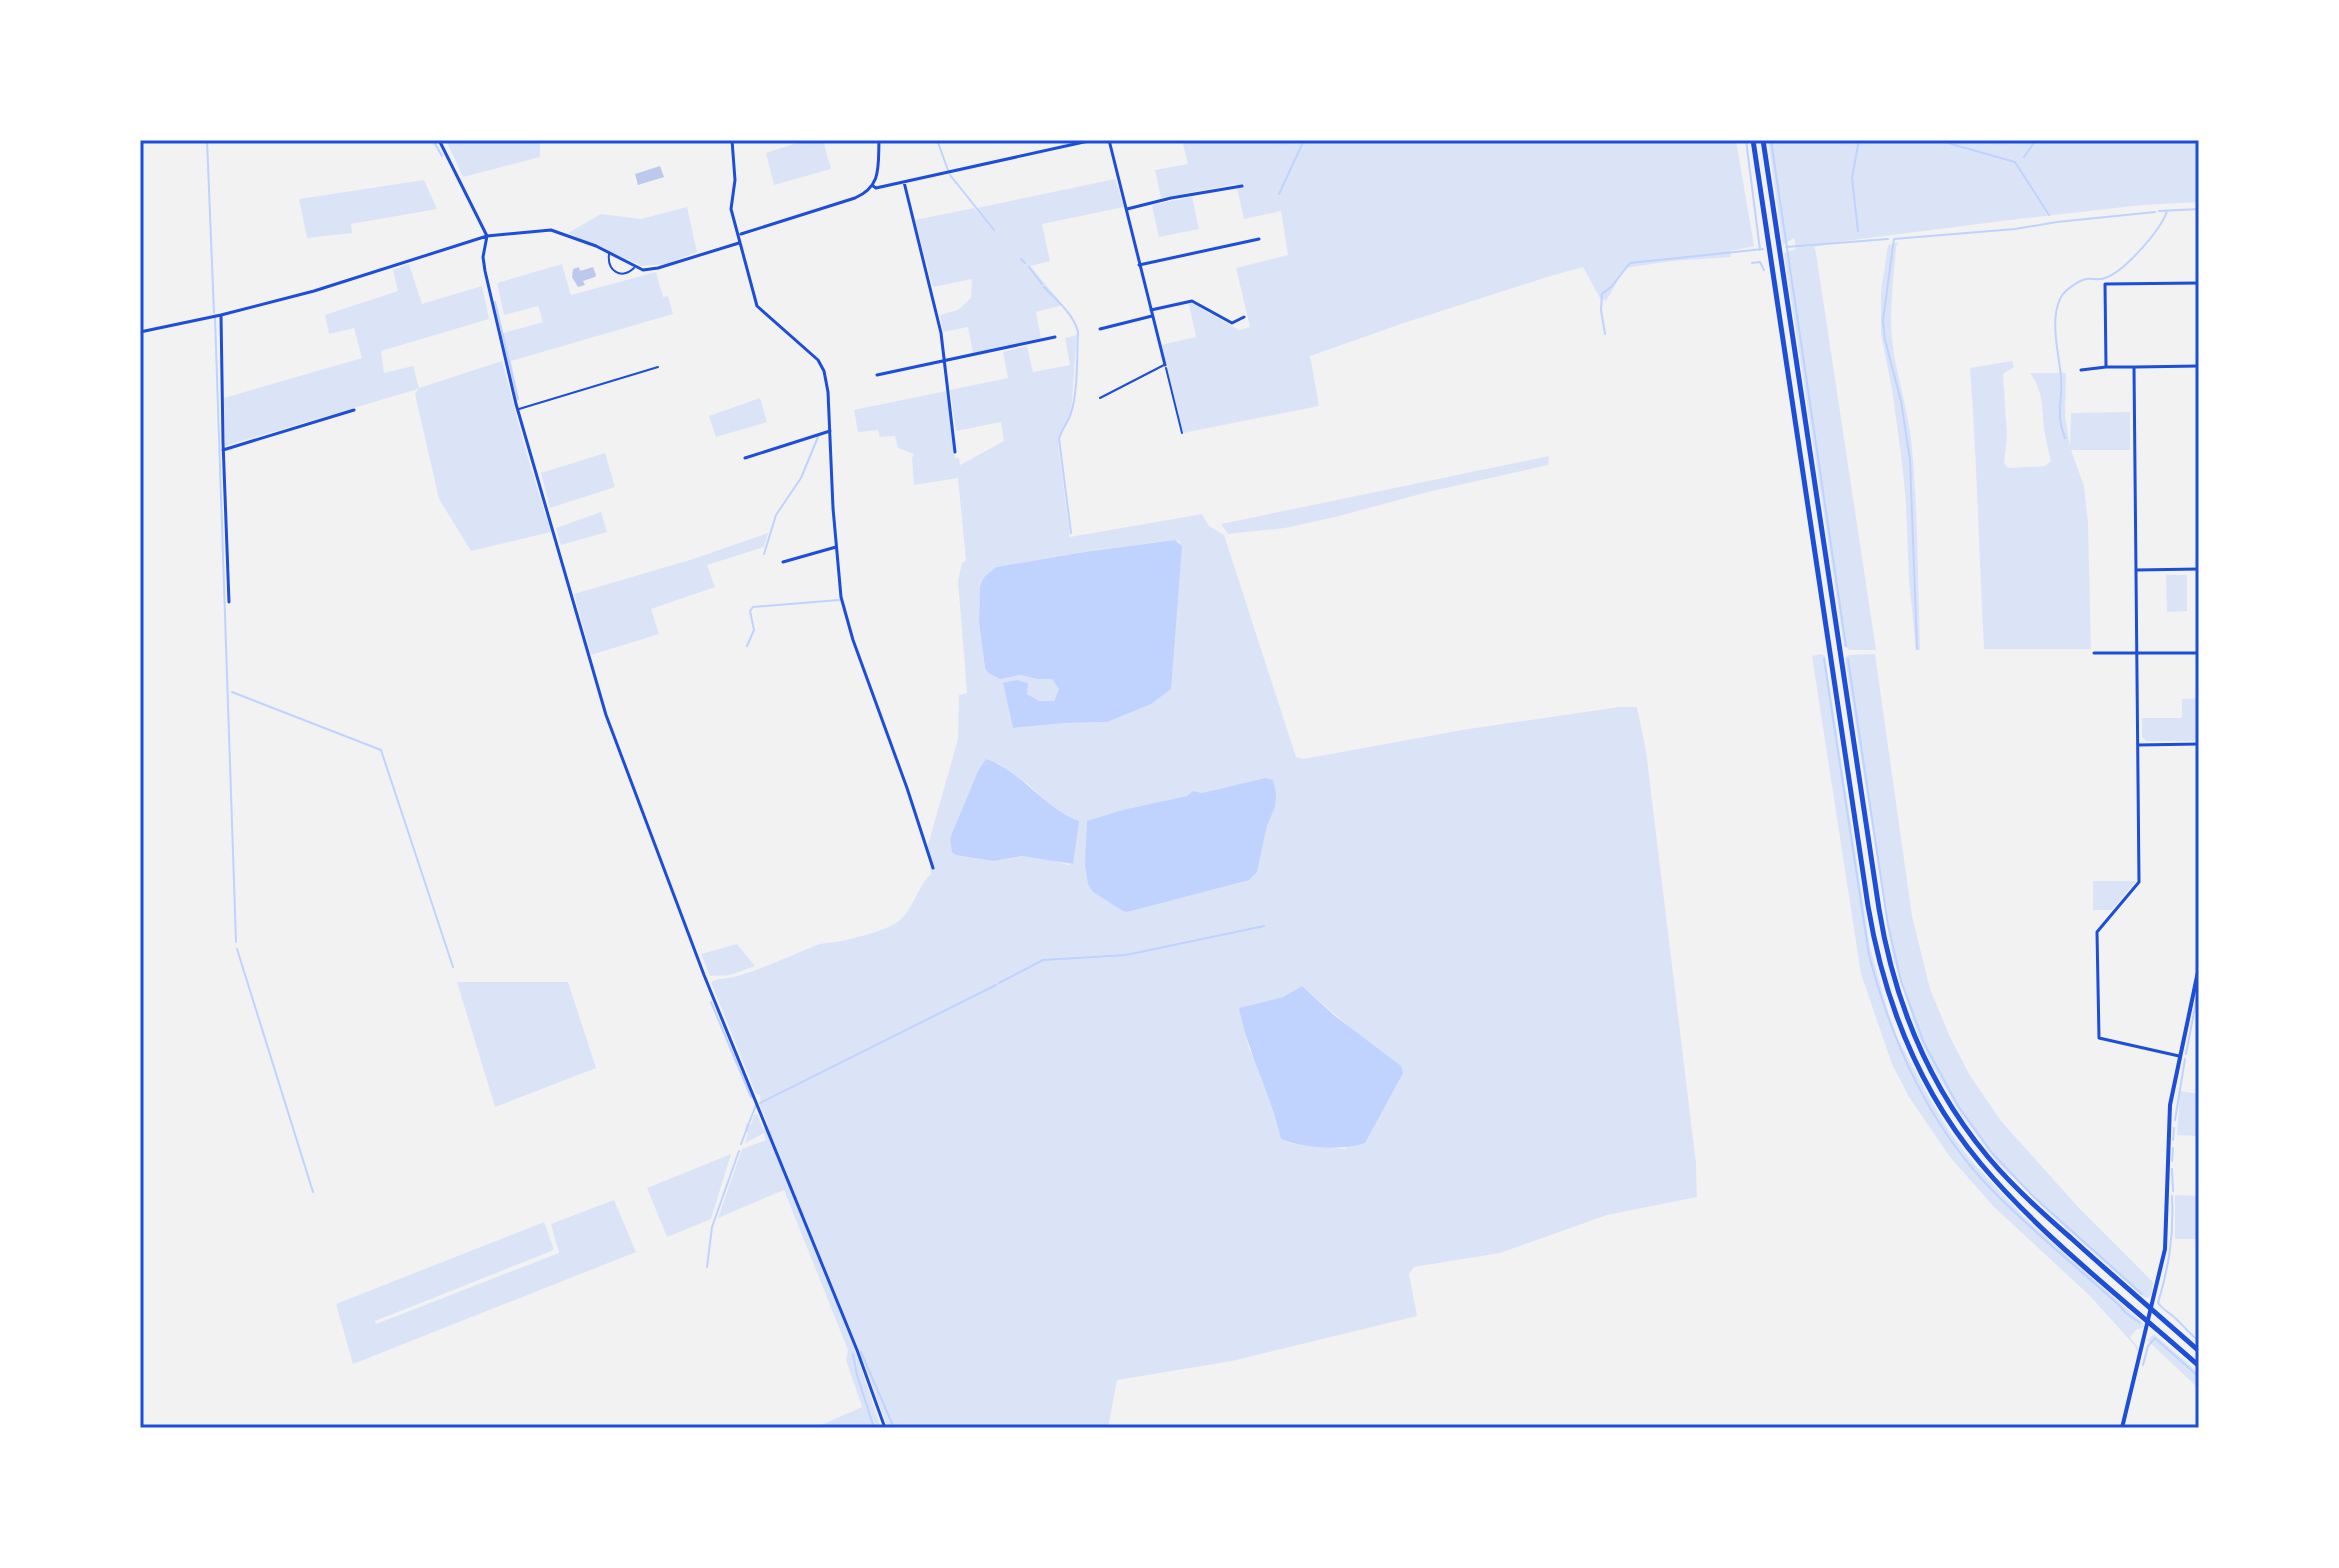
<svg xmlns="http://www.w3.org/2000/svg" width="2339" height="1568" font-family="Lato,sans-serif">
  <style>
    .green { fill: #dbe4f7; fill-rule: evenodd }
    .water { fill: #bfd3fe }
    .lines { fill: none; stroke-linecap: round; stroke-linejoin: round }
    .stream { stroke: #bfd3fe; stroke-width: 2 }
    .building { fill: #bdc9ec }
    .path { stroke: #1d4ed8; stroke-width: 2 }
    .service { stroke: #1d4ed8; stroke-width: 2 }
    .minor { stroke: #1d4ed8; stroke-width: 3 }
    .tertiary { stroke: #1d4ed8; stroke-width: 4 }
    .primary { stroke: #1d4ed8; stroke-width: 5 }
    .neatline { fill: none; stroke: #1d4ed8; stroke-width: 3 }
  </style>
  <rect width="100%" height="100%" fill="#f2f2f2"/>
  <path class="green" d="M446,140H540V157L463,177Z
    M806,140H823L831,169L774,185L766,153Z
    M1182,140H1736L1754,246L1730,251L1731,257L1672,261L1625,268L1606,301L1600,298L1583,267L1547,277L1404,323L1310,356L1319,406L1183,433L1161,345L1196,337L1189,304L1192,303L1239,330L1250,327L1236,268L1288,255L1281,211L1244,219L1236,184L1161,198L1155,170L1188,164Z
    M1768,140H2199V202L2142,205L2018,219L1845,241L1814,247L1816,253L1876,650H1849L1844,646L1784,253L1796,249L1794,238L1783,245Z
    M1115,179L1124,207L1042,224L1050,261L1030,266L1063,305L1036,312L1041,338L973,353L968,327L943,332L940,315L958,310L971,298L972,279L933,287L915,220L974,208L997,233L977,208Z
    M424,180L437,209L351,224L352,233L307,238L299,199Z
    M1192,197L1199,229L1159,237L1152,205Z
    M687,207L697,252L666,264L642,266L568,233L601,214L641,219Z
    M1899,242L1896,247C1894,278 1889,308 1892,339C1896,376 1909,411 1912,448C1918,515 1918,583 1920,650H1916L1909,580L1906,503L1902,463L1892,389L1881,334V291L1888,245Z
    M409,264L422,304L482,286L489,319L381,351L384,373L413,366L419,388L502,361L527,455L551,532L471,551L439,499L415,394L418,389L225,446L224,398L362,358L354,328L329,334L325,315L398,291L393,270Z
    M562,264L571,295L656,272L663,297L668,296L673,314L511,361L519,401H517L500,334L543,322L538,306L504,315L497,283Z
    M1077,335L1071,414L1059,435L1058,444L1070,537L1202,514L1209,526L1224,535L1296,757L1303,759L1462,730L1619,707H1637L1646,751L1696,1163L1697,1197L1607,1215L1500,1253L1414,1267L1409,1274L1417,1316L1232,1361L1117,1380L1108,1428H888L859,1351L855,1350L881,1428H814L862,1407L846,1360L848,1350L784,1190L718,1218L742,1149L766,1140L764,1133L745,1143L748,1133L745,1132L746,1123L751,1125L754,1115L757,1114L763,1129L768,1125L759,1103L761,1102L760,1095L756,1094L711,982C721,977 731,979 741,975C767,967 792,955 817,945C825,942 833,943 841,941C856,938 889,930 900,920C914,908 917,887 931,874L928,845L958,739L959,695L967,693L958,581L962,563L966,561L958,478L914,485L912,458L914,454L898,448L895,436L880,437L878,430L858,432L854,410L946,391L955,458H959L960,465L1004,441L1001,422L956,431L950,390L1008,378L1003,352L1027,346L1033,372L1070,365L1065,338ZM1175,540L1180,542L1107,722L1065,723L1013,728L1003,683L1026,691L1030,697L1039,701H1054L1059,689L1052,679H1037L1020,675L1000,679L988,673L985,668L979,623L980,586L984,577L996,567L1085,552ZM998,763L1029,785L1054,809L1077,820L1073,863L1069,865L1045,858L1022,856L994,861L950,838L978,771ZM1265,778L1275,807L1267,826L1257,872L1127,912L1093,892L1085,865L1087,858L1112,814L1187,796L1193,791L1202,793ZM1302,986L1403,1073L1345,1149L1290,1143L1281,1139L1277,1119L1254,1058L1249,1049L1240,1008L1283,997Z
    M2012,361L2014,367L2003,374L2007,436L2004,463L2008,468L2045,466L2051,461C2048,450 2046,439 2044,428C2042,408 2043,390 2030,373H2066L2065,416L2070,447L2071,413L2130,412V450H2071L2084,486L2088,523L2091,649H1984C1979,556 1977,462 1970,368Z
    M760,398L767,422L716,437L709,416Z
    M605,453L615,487L550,508L541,473Z
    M1549,456L1548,465L1428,492L1335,517L1285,528L1228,534L1221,524Z
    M601,512L607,532L561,545L556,528Z
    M768,533L764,547L707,565L715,587L651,609L659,634L591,655L574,594L690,560Z
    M2166,575H2187V611L2167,612Z
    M1821,654L1825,656L1870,947L1888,1012L1898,1039L1931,1101L1949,1131L1974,1164L2025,1218L2143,1323L2144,1327L2136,1330L2130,1337L2138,1347L2137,1352L2135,1346L2090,1296L1994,1207L1950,1157L1909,1097L1892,1064L1861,974L1812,656Z
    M1875,654L1912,916L1930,989L1950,1037L1969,1074L2001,1121L2079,1208L2153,1282L2151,1295L2147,1298L2142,1296L2051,1215L1997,1162L1960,1113L1932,1065L1918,1035L1893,958L1845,658L1849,655Z
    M2199,698V739L2194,741H2146L2142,737V718H2182V699Z
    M2093,881H2136L2112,910H2093Z
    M737,944L755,966L730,975L710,976L701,954Z
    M457,982H568L596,1068L495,1107Z
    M2180,1091L2199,1094V1136L2177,1135Z
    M731,1154L711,1219L667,1237L647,1188Z
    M2175,1195L2199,1196V1239H2175Z
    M614,1200L636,1252L353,1364L336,1304L544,1222L553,1247V1250L549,1252L375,1321L376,1324L559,1253L551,1224Z
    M2154,1334L2199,1373V1389L2147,1340Z"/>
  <path class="water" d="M1175,540L1182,546L1171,689L1151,704L1107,722L1065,723L1013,728L1003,683L1017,680L1028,683L1027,694L1039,701H1054L1059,689L1052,679H1037L1020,675L1000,679L988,673L985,668L979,623L980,586L984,577L996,567L1085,552Z
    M986,759C1022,771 1043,808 1079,821L1073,864L1022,856L994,861L956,855L952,852L950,838L978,771Z
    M1265,778L1273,780L1276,793L1275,807L1267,826L1257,872L1249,880L1127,912L1123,911L1093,892L1088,884L1085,865L1087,821L1123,810L1187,796L1193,791L1202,793Z
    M1302,986L1335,1016L1401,1066L1403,1073L1365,1143C1343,1151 1302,1148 1281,1139C1271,1094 1248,1054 1239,1008L1283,997Z"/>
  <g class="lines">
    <path class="stream" d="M207,140L214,313
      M433,140L442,156
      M937,140L948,170
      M1746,140L1760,250
      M1771,140L1846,646
      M1937,140L2015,162L2049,215
      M2024,157L2036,140
      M950,175L994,230
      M1279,194L1304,140
      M2159,211L2199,209
      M1858,231L1852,178L1859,140
      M1786,247L1888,239
      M1021,259L1025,263
      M1752,263L1760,262L1764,270
      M1029,267L1042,284
      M1044,287C1056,300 1074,314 1078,332C1077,354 1078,396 1070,416C1067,424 1061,430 1059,439L1071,533
      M495,302L518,399
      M215,318L236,942
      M1605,334L1601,310L1602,294L1612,286L1630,263L1763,249
      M2065,438C2055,414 2063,401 2061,377C2059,354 2049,319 2061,297C2065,290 2078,281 2086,279C2092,278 2098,281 2105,278C2124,272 2161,230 2167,211
      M764,554L776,515L801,478L818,437
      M747,646L754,630L750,611L753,607L839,600
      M1917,649L1910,460L1901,401L1885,340L1883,320L1894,239L2015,229L2057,222L2155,212
      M1824,659L1869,955C1892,1042 1928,1124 1992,1190C2032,1231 2077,1267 2119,1305L2126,1313L2140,1323
      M1848,659L1888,925L1901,981L1924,1043L1958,1106L1992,1153L2034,1197L2142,1294
      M232,692L381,750L453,967
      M237,949L313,1192
      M999,983L1043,960L1126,955L1264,926
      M711,1002L751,1097
      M2186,1054L2199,986
      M760,1103L996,985
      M2175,1120L2185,1059
      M2173,1140L2174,1128
      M741,1144L756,1105
      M2172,1161L2173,1148
      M2172,1169L2173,1191
      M2172,1196C2174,1235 2169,1266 2158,1303C2163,1310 2167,1311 2174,1317C2182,1324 2190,1334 2199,1341
      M707,1267L712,1227L739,1151
      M861,1352L894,1428
      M853,1354L857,1375L874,1428
      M2143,1365L2148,1346L2155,1338L2199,1377"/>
  </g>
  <path class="building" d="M660,166L664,177L638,185L635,174Z
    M579,267L580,271L593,267L596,275L595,277L583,281L585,285L578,287L572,277L573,269Z"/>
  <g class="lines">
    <path class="path" d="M1166,368L1182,433"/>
    <path class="service" d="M609,254C607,271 621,280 634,268
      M1100,398L1164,365
      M519,409L658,367"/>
    <path class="minor" d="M439,140L487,236
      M732,140L735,180L731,209L757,306L818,360L824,371L828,392L833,508L841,597L853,640L907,788L933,868
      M1109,140L1165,365
      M904,182L941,333L955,452
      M873,186L876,188L1093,140
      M1127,209L1171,198L1242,186
      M741,234L855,198C882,186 878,167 879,140
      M487,236L483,257L485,271L516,404L606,715L704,975L857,1350L885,1428
      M1139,265L1259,239
      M1151,310L1192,301L1232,323L1244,317
      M221,315L223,442L229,602
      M1100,329L1152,316
      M140,332L221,315L314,291L487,236L551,230L596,246L643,270L658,268L739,243
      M2135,367L2199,366
      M2081,370L2106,367
      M877,375L1055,337
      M223,450L354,410
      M745,458L830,431
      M783,562L836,547
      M2136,570L2199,569
      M2094,653H2199
      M2138,745L2199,744
      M2179,1056L2099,1038L2097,932L2139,882L2134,367H2106L2105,284L2199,283"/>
    <path class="tertiary" d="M2122,1428L2165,1249L2170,1105L2199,967"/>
    <path class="primary" d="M1753,140L1868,906C1884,1001 1918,1089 1981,1164C2044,1239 2126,1301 2199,1366
      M1763,140L1879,909C1894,1001 1928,1085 1988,1157C2013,1187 2042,1213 2071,1238C2113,1276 2156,1313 2199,1351"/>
  </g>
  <rect width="2339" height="1568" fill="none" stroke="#ffffff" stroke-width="284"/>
  <rect x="142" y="142" width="2055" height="1284" class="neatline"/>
</svg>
